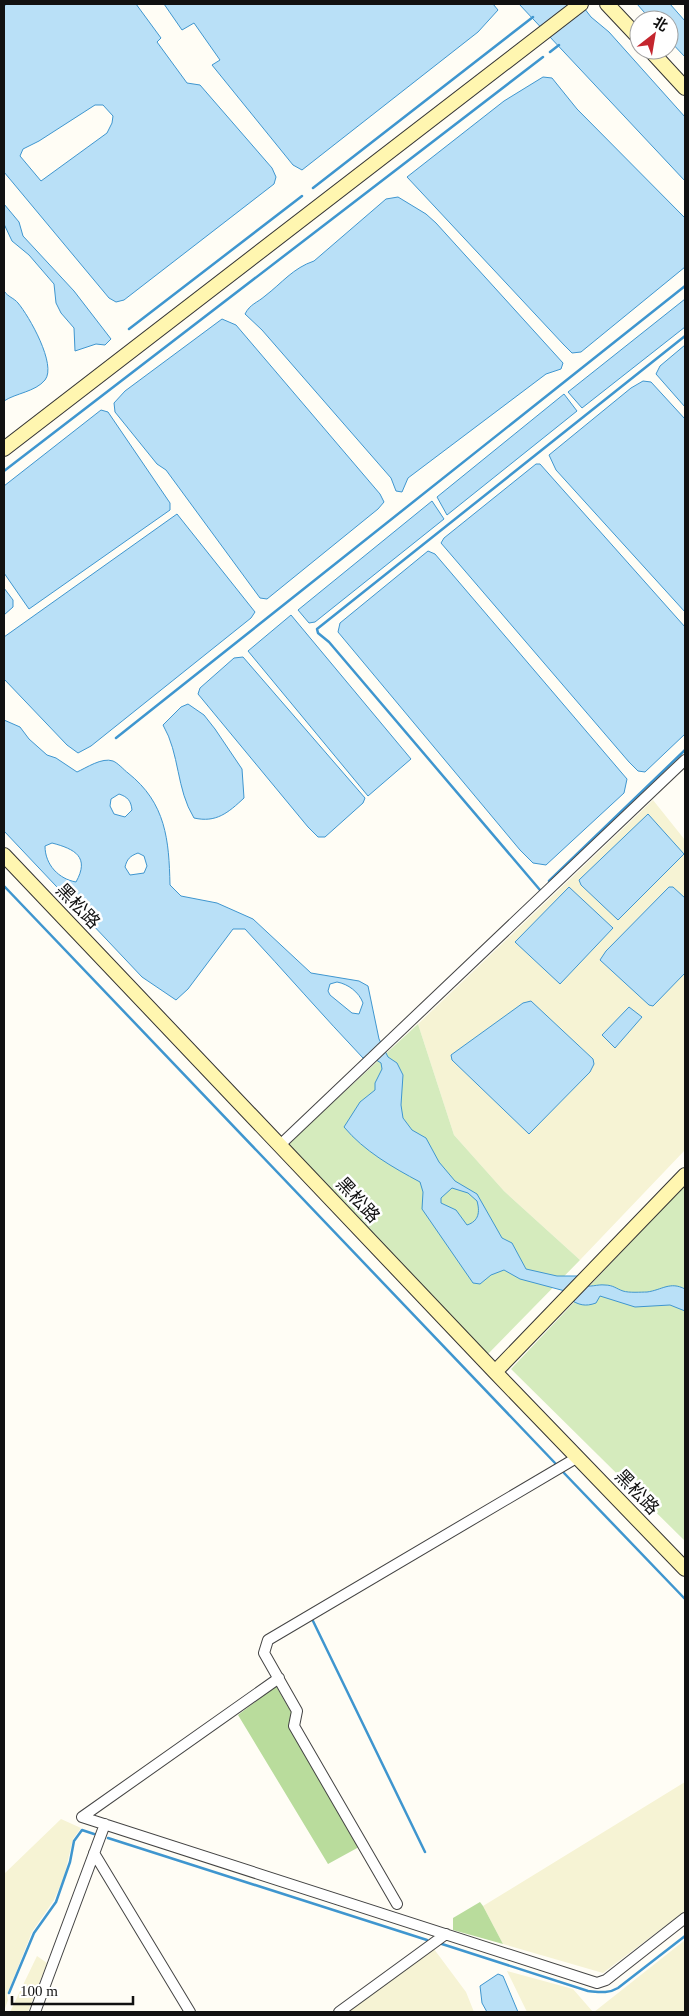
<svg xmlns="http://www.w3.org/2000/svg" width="689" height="2016" font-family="'Times New Roman','Noto Sans SC',serif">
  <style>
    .farmland { fill: #f6f3d4 }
    .green { fill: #d5ebbd }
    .forest { fill: #b9dc9c }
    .water { fill: #b9e0f7; stroke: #3f96cf; fill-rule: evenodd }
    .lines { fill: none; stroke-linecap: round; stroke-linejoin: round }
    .stream { stroke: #3f96cf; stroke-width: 2.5 }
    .street-casing { stroke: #444; stroke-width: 12 }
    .secondary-casing { stroke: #333; stroke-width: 16 }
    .street { stroke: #fff; stroke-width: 10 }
    .secondary { stroke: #fff6b0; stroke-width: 14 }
    .labels { text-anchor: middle; stroke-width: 5; stroke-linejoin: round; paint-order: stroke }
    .street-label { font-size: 18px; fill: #111; stroke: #fff }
  </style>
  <rect width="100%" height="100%" fill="#fffdf5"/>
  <path class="farmland" d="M653,800L685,840V1150L580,1260L504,1191L454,1135L418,1024Z
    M685,1782V1911L603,1973L503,1944L483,1906Z
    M61,1819L81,1828L73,1839L64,1877L54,1900L32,1932L7,1995L8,2000L4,2011V1874Z
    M685,1940V2012H594Z
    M434,1949L466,1992L474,2012H345Z
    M37,1956L47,1963L28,2012H10Z
    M507,1971L573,1989L593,2012H527Z"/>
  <path class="green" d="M418,1024L454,1135L504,1191L580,1260L487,1355L288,1148L290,1142Z
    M685,1185V1541L511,1369Z"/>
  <path class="forest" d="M276,1686L291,1712L290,1728L359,1847L328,1864L238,1715Z
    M480,1902L483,1906L503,1944L453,1930V1918Z"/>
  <path class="water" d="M7,4H136L161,38L157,42L187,83L200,85L272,168L276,177L274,184L124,300L116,302L109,298L4,172V6ZM95,105H103L113,116L112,123L107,133L41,181L20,156L23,149L39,141Z
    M164,4H493L498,10L478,32L302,170L293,165L212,65L220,60L194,23L182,30Z
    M519,4H581L591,17L609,32L685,117V181Z
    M637,4H670L685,21V57L669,40V20H651Z
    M543,77L552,78L577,109L685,218V267L581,352L572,353L564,345L407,177L504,101Z
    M398,197L426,214L436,223L563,363L561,369L546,374L408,478L402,492L396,491L391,478L262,330L245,314C250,304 257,303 265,296C282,283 293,268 314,261L386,199Z
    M4,204L19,222L23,236L74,291L111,339L105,345L96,344L75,351L74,328L61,313L56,303L54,284L29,255L12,241L4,224Z
    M4,291C8,297 14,298 18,303C29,316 57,365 45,380C35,392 16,393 4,401Z
    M685,299V327L582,408L568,392Z
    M222,319L236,325L380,494L384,502L378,509L267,599L260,598L166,470L157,464L115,412L114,403L125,391Z
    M685,345V407L656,374L660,366Z
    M643,381L651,382L685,419V612L556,470L549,455L631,388Z
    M564,394L577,411L447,515L437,497Z
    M101,410L108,412L170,503V510L29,609L4,573V486Z
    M536,464H540L685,627V734L645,772L638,771L629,762L441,543L444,538Z
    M432,501L444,519L315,622L309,623L298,610Z
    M177,514L255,612L251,618L91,746L78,753L67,745L4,679V637Z
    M428,551L435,554L627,779L624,793L546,865L533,863L520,850L338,632L340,623Z
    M4,588L13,600V607L4,615Z
    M291,615L411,759L368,796L248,651Z
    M243,657L365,798L363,803L325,837H318L308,827L198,694L200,688L234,658Z
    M188,704L204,715L215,729L242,769L244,798C228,813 216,823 194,818C176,789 180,754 163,725L181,707Z
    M4,720L20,727L29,739L47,755L56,758L77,772C86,768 102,757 113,761C118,763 124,770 128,773C166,803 169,840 170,885L181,896L217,903L253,919L311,973L359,981L368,986L379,1039L388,1057L397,1063L403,1075L401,1105L403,1118L412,1130L426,1138L439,1162L455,1181L477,1194L502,1238L512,1243L526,1269L557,1276H579L565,1291L520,1279L504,1270L491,1275L480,1284L473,1283L422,1209L423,1192L420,1182C392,1167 364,1151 344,1127L360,1102L375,1090V1083L382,1069L381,1063L370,1056L363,1058C323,1016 285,972 245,929H233L188,989L176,1000L142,977L4,831ZM119,794C128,797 131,801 132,810L125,817L114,814L110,806L111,799ZM52,843C75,849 90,857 76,882C59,879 45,865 45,846ZM138,853L144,856L147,866L144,873L130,875L125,867C127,859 130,856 138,853ZM337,982C348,984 359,992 363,1003L359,1014L352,1013L330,995L328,991L330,984ZM452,1188L468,1193L477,1201C480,1212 479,1221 467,1225L456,1210L441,1203V1198Z
    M648,814L684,854L618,920L581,885L579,880Z
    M569,887L613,928L560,984L515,942Z
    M669,887H673L685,898V973L653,1006L649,1005L600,960L606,951Z
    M531,1001L593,1059L594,1064L590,1072L529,1134L452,1060L451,1055L523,1003Z
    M629,1007L642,1017L615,1048L602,1035Z
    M582,1285C590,1288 597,1284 605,1285C613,1285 617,1289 623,1291C629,1293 641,1292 647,1292C662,1290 670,1281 685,1289V1311L670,1305L635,1307L600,1296L596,1303C585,1307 579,1305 569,1299Z
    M498,1974L503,1976L518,2012H487L482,2003L480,1986Z"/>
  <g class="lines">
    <path class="stream" d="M550,52L559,45
      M313,188L533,17
      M129,329L302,196
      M4,471L543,57
      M116,738L685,286
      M549,881L685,750
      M4,886L555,1463
      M540,890L329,642L318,633L317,629L685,336
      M564,1473L685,1599
      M313,1621L425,1852
      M108,1838L427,1940
      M442,1944L588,1991C599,1992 608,1994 618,1988L685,1936
      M9,1993L34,1933L56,1902L70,1862L74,1841L82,1830L94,1834"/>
    <defs>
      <path id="street" d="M280,1145L685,760
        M82,1817L597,1983L606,1980L685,1918
        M82,1817L279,1678
        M94,1853L190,2012
        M397,1904L294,1726L297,1711L264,1653L268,1640L578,1457
        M35,2012L105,1824
        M339,2012L446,1934"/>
      <path id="secondary" d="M607,4L639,38
        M650,50L685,88
        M4,449L581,4
        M4,855L495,1372L685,1569
        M495,1372L685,1175"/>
    </defs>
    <use href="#street" class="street-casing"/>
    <use href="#secondary" class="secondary-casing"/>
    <use href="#street" class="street"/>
    <use href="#secondary" class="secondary"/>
  </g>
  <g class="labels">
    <g class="street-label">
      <text transform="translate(78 906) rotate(46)" y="6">黑松路</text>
      <text transform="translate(358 1200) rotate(47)" y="6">黑松路</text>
      <text transform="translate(637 1492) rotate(46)" y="6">黑松路</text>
    </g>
  </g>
  <rect width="689" height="2016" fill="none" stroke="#111111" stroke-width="10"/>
  <g transform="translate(654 35) rotate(31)"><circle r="24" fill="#ffffff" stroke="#a0a0a0"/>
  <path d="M0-4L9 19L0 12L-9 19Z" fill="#c4262e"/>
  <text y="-8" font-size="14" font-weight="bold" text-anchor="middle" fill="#111111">北</text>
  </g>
  <path d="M12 1996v8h121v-8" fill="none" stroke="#111111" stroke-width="2.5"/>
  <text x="20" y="1996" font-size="15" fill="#111111" stroke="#ffffff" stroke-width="4" paint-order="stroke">100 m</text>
</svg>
